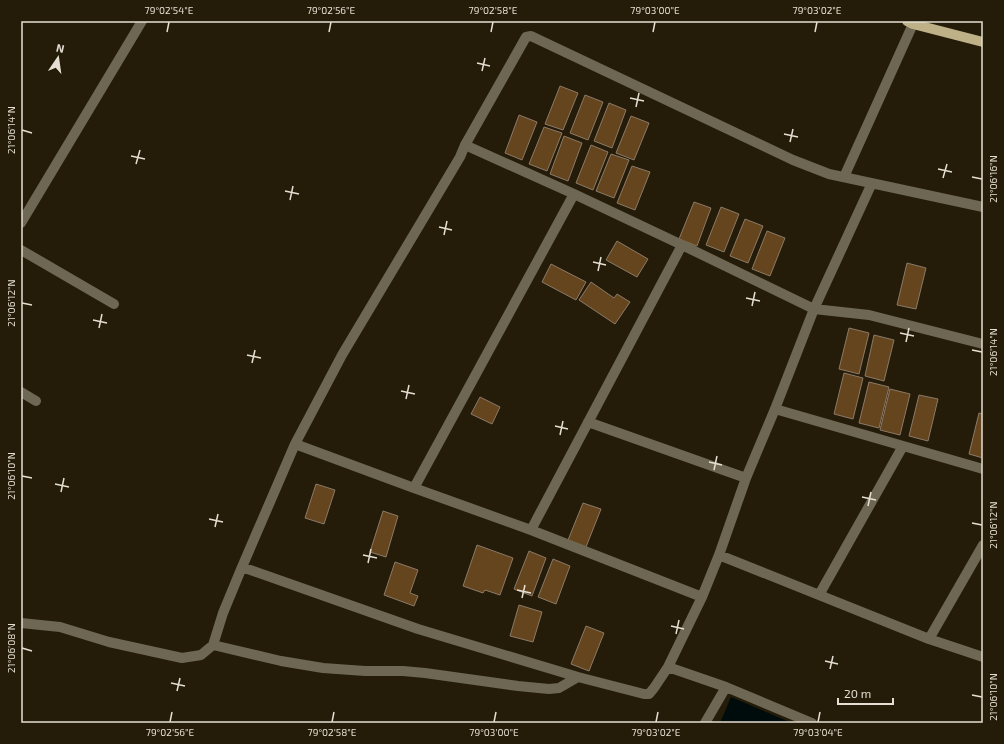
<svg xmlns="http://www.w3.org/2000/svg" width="1004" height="744" font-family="'Exo 2',sans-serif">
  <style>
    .water { fill: #000b0c }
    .building { fill: #65451e; stroke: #8b7a68 }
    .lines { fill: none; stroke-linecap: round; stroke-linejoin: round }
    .minor { stroke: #6d6753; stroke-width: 10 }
    .major { stroke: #beb187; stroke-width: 10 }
    .ticks { fill: none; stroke: #e5dfd3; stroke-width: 1.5 }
    .neatline { fill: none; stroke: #e5dfd3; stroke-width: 1.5 }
    .ticks-label { font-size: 10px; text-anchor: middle; fill: #e5dfd3 }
  </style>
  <rect width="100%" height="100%" fill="#241c09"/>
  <path class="water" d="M731,697L792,723H720Z"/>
  <path class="building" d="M560,86L578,93L563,130L545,124Z
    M585,95L603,102L588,140L570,133Z
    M609,103L626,110L612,148L594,141Z
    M519,115L537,122L522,160L505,153Z
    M631,116L649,123L634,160L616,153Z
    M544,127L562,133L547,171L529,164Z
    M564,136L582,143L568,181L550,174Z
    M591,145L608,152L593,190L576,183Z
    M611,154L629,160L614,198L596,191Z
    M632,166L650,172L635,210L617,203Z
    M694,202L711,208L697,246L679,239Z
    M721,207L739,214L724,252L706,245Z
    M745,219L763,226L748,263L730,256Z
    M767,231L785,238L770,276L752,269Z
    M617,241L648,259L637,277L606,260Z
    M907,263L926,268L916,309L897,305Z
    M551,264L586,282L576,300L542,282Z
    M591,282L614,298L617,294L630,302L615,324L579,300Z
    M849,328L869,333L859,374L839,369Z
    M874,335L894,340L884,381L865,376Z
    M844,373L863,378L853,419L834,414Z
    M869,382L889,387L879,428L859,423Z
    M890,389L910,394L900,435L880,430Z
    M919,395L938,399L928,441L909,436Z
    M480,397L500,407L492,424L471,414Z
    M979,413L983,414V458L969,454Z
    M316,484L335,490L324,524L305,518Z
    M583,503L601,509L586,547L568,540Z
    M383,511L398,516L386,557L370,552Z
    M477,545L513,558L500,595L485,590L483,593L463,586Z
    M529,551L546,558L532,596L514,589Z
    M553,559L570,566L556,604L538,597Z
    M395,562L418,570L410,593L418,596L414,606L384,595Z
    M519,605L542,612L533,642L510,636Z
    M586,626L604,633L589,671L571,664Z"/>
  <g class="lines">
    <path class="minor" d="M844,177L913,24
      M21,223L142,21
      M682,245L814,309L872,183
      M21,250L114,304
      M21,392L36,401
      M775,409L983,469
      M295,444L414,488L574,194L465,145
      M746,478L775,409L814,309L869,315L983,344
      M414,488L531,530L682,245L574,194
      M531,530L702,597L719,555L746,478L588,422
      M719,555L929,639L983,545
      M819,595L903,446
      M21,623L60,627L109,642L182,658L201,655L213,645L223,613L242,567
      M929,639L983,657
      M213,645L281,661L323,668L365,671H403L425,673L518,686L549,689L559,688L578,677
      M668,667L702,597
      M705,723L726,687
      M812,723L726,687L668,667L654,688L649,694H644L578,677L418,629L242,567L295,444L342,355L460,157L465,145L526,37L531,36L793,160L829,174L983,207"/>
    <path class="major" d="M907,21L913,24L983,42"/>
  </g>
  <path class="ticks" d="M167,32L169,22M329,32L331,22M491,32L493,22M653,32L655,22M815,32L817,22M477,63L490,66M482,71L485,58M630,98L644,101M636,107L639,93M22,130L32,133M784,134L798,137M790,142L793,129M131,156L145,159M136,164L140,150M938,169L952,172M972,177L982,179M943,178L947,164M285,191L299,194M290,200L293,186M439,227L452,230M444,235L447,221M593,262L606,265M598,271L601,257M746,298L760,301M22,303L32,305M752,306L755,292M93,320L107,323M99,328L102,314M900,333L914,336M906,342L909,328M972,350L982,352M247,355L261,358M252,363L255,350M401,391L415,394M406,399L409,385M555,426L568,429M560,435L563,421M709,462L722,465M714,470L717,456M22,476L32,478M55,484L69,487M61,492L64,478M862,497L876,500M868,506L871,492M209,519L223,522M972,523L982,525M215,527L218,514M363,555L377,558M368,563L371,549M517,590L531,593M522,598L525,585M671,626L684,629M676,634L679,620M22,648L32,651M825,661L838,664M830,669L833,656M171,683L185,686M177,691L180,678M972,695L982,697M170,722L172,712M332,722L334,712M494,722L496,712M656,722L658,712M818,722L820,712"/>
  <rect width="1004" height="744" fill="none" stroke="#241c09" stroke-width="44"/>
  <g transform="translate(58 58) rotate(13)" stroke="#241c09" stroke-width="3" paint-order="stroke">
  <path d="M0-3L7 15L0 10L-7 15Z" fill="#e5dfd3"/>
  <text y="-6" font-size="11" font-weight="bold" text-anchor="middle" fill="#e5dfd3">N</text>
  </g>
  <path d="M838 698v6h55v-6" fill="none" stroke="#e5dfd3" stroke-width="2"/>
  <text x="844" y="698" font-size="12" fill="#e5dfd3" stroke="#241c09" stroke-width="3" paint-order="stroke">20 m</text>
  <rect x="22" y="22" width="960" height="700" class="neatline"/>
  <g class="ticks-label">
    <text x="169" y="14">79°02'54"E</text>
    <text x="331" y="14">79°02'56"E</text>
    <text x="493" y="14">79°02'58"E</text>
    <text x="655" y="14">79°03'00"E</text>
    <text x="817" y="14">79°03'02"E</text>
    <text transform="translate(11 130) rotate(-90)" y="4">21°06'14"N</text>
    <text transform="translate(993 179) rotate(-90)" y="4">21°06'16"N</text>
    <text transform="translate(11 303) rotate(-90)" y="4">21°06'12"N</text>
    <text transform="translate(993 352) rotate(-90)" y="4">21°06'14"N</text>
    <text transform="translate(11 476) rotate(-90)" y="4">21°06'10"N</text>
    <text transform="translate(993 525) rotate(-90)" y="4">21°06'12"N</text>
    <text transform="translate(11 648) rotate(-90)" y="4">21°06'08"N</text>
    <text transform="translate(993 697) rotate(-90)" y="4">21°06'10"N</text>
    <text x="170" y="736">79°02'56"E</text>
    <text x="332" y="736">79°02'58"E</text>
    <text x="494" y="736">79°03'00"E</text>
    <text x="656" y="736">79°03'02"E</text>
    <text x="818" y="736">79°03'04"E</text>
  </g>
</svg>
